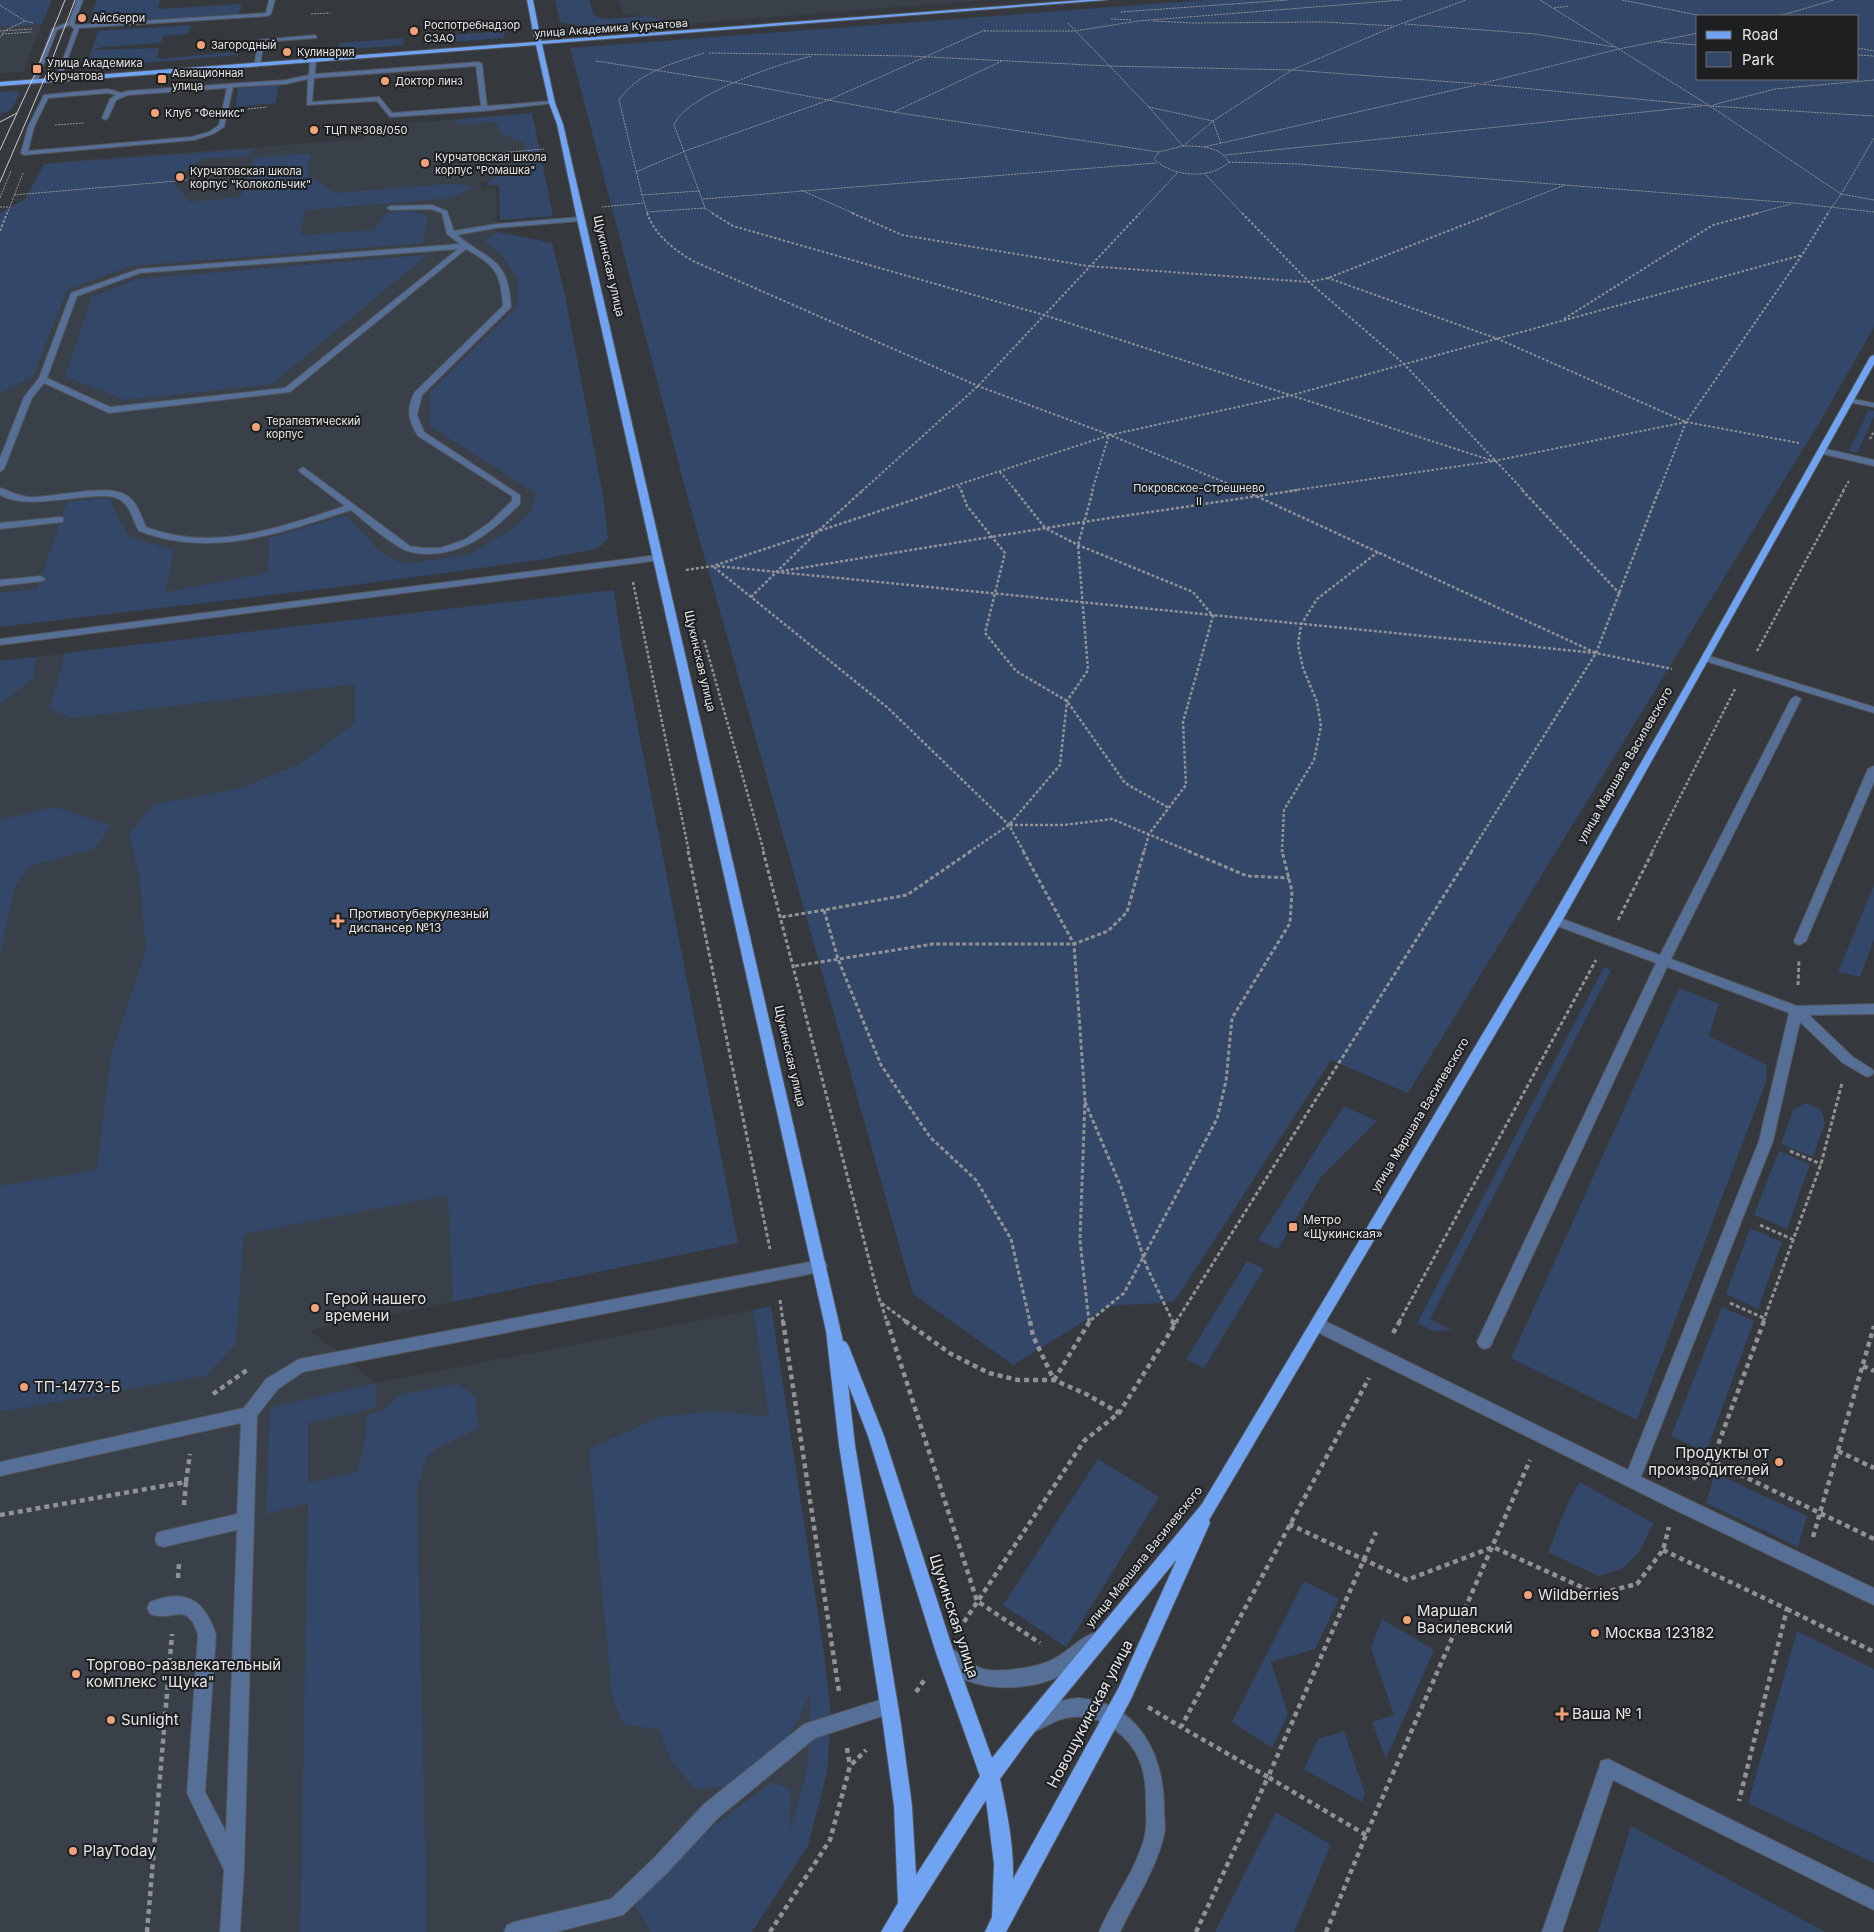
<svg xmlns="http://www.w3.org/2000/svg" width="1874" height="1932" font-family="Inter,sans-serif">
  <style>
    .built { fill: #3a404a }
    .green { fill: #334768; fill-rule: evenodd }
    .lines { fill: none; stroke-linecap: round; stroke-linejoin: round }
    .minor-casing { stroke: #515458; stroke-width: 2 }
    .major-casing { stroke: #515458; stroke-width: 2 }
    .path-far4 { stroke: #909295; stroke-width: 1; stroke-dasharray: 2 1; stroke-linecap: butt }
    .path-far3 { stroke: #909295; stroke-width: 2; stroke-dasharray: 2.5 2; stroke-linecap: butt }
    .path-far2 { stroke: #909295; stroke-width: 2.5; stroke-dasharray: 3 2; stroke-linecap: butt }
    .path-far1 { stroke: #909295; stroke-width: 3; stroke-dasharray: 4 2.5; stroke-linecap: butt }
    .path { stroke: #909295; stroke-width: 4.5; stroke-dasharray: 5 4; stroke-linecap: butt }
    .minor { fill: #566f96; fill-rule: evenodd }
    .major { fill: #71a3f3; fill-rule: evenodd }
    .tram { stroke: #cccdd0; stroke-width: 1 }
    .poi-dot { fill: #f0a278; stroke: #1e1f21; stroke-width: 2 }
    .labels { text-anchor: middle; stroke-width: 4; stroke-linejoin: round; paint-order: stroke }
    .far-poi-label { font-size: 11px; fill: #e5e6e9; stroke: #1e1f21; text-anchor: start }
    .far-street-label { font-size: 11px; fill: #e5e6e9; stroke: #1e1f21 }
    .far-park-label { font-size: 11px; fill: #d9e4f3; stroke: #1e1f21 }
    .street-label { font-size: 12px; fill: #e5e6e9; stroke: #1e1f21 }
    .poi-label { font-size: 12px; fill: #e5e6e9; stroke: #1e1f21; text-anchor: start }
    .near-poi-label { font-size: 15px; fill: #e5e6e9; stroke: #1e1f21; text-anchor: start }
    .near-street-label { font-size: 15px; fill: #e5e6e9; stroke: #1e1f21 }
  </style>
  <rect width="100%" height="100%" fill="#35383c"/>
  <path class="built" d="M618,0H987L683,24L646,16L624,14Z
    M42,24L23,72L0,73V27Z
    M529,113L542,176L480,182L481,188L496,187L497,232L551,244L603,546L0,620V303L55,162L363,139L364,127Z
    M512,601L575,1247L453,1302L310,1330L376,1383L753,1310L810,1690V1730L806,1774L788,1835L725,1932H0V661Z"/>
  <path class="green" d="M0,0H52L42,24L0,27Z
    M97,0H160L158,9L242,4L238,15L89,24Z
    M555,0H589L594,15L601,18L613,19L646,16L683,24L602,31L560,22Z
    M1206,0H1874V327L1821,420L1408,1093L1331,1060L1174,1302L1109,1306L1013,1365L913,1294L688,499L570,48ZM1698,16H1858V79H1698Z
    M192,25L188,34L163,36L161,43L103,47L94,50L159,48L157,57L161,59L231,52L237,53L239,55L86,68L98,31Z
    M504,31L505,38L425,44V37Z
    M403,38L404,45L339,50V43Z
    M278,85L276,103L236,107L238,88Z
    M15,91L20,92L12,109L0,115V92Z
    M532,113L553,216L500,220L499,186L486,185L495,177L526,164L525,143L501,134L496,122L460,124L455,120Z
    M252,149L250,156L201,159L173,181L189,202L241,197L253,158L311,153L307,175L336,193L451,184L474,186L452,198L305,210L300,235L374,230L386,213L407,210L428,216L423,243L130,266L67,290L33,376L0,393V213L25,199L44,164Z
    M498,232L552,243L565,295L604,501L608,539L596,549L539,560L347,586L0,627V593L37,589L67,502L108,498L128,536L174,551L165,592L268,573L269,538L347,515L379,551L403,564L468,555L512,529L531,511L537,494L430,426V392L517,307L519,280L504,258L484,240Z
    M427,255L272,384L125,400L65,376L92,297L138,279Z
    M1869,410L1874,411V416L1857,453L1849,451Z
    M614,590L621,640L738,1243L453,1302L448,1195L244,1234L236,1344L205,1376L0,1412V1186L97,1170L111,1055L146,949L139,876L129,833L154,804L238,789L300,764L355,723V684L73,718L50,709L65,653Z
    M36,657L34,678L0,704V661Z
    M53,807L111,825L96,848L30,866L15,886L0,954V820Z
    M1874,885V940L1860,977L1838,972Z
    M1604,967L1611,970L1430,1319L1452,1330L1434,1331L1417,1323Z
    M1679,988L1719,1004L1709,1036L1767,1065L1766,1082L1637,1420L1511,1358Z
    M1806,1103L1821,1109L1825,1123L1813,1157L1781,1144L1793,1110Z
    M1344,1106L1377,1121L1321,1177L1278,1249L1258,1240Z
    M1779,1151L1810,1164L1787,1229L1754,1215Z
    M1750,1228L1782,1242L1758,1309L1726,1294Z
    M1247,1261L1264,1269L1204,1368L1186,1359Z
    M771,1306L824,1653L831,1717L827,1773L808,1846L752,1932H651L630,1896L653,1859L710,1829L772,1782L791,1790L789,1832L806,1774L810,1730V1692L798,1720L783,1743L730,1786L696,1789L671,1761L659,1729L624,1725L612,1698L589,1449L660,1417L716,1411L769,1417L753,1310Z
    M1722,1307L1754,1321L1706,1452L1671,1436Z
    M376,1383V1408L308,1423V1483L357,1472L364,1447L367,1415L384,1410L398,1395L457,1384L476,1397L478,1428L434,1450L427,1456L417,1490L427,1932H300L308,1503L266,1514L270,1408Z
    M1098,1459L1159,1497L1066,1647L1003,1605Z
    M1715,1473L1807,1516L1798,1547L1706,1503Z
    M1580,1482L1653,1523L1640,1551L1622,1569L1598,1576L1548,1552L1570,1498Z
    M1304,1581L1339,1599L1315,1649L1271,1662L1288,1714L1272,1748L1232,1722Z
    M1382,1619L1434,1650L1386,1759L1372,1722L1394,1715L1371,1648Z
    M1797,1631L1874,1669V1863L1748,1803Z
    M1344,1731L1365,1794L1362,1802L1304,1769L1318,1739Z
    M1276,1812L1331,1845L1294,1932H1215Z
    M1631,1826L1825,1932H1598Z"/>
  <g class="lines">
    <defs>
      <path id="minor" d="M77,0H83L74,23L76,25L266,13L269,0H275L271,14L268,16L79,28L60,80L55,81L74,29L70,25L57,30L37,82L32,83L52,29L69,22Z
        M315,35L317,38L264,42L260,65L257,67L254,65L259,40Z
        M313,58L316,60L315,74L479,62L482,64L487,106L552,101L555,103L484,111L390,117L377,101L307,105L308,79L286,84L233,87L224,127L213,134L194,140L24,155L21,153L28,127L44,95L108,89L121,93L127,91L286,80L309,75L310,60ZM476,66L481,106L392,113L379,97L312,102L314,78ZM227,88L219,125L209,132L191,137L28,151L34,127L48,98L108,93L116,95L110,99L102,118L105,120L108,118L116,100L128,95Z
        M432,205L447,211L454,231L496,224L580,217L583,219L580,221L496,228L457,235C490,262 508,257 511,307L422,395L417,415L424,432L520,495V504C494,530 468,553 429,554C421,554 409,553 403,549C384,539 367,523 351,510C280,533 212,559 139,531C133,521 131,508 122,501C103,485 34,514 0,495V488C11,491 18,496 29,497C54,498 105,483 126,495C137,501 141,516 146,527C213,553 280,527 345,506L300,472L299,470L303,467L410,546L424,548H440L464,540L489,523L512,501V496L418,436C408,421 406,408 415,392L503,306C501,273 495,265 466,249L290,392L109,413L44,383L32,398L4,469L0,472V458L24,397L39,378L71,293L139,269L460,244L447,234L442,213L431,209L390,210L387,208L390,206ZM458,249L285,388L110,407L47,378L77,296L140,273Z
        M1847,398L1874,403V407L1847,402Z
        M1822,448L1874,460V466L1819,453L1818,451Z
        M60,517L63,518V522L0,529V523Z
        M658,555L661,556V560L0,645V639Z
        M40,576L45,579L43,581L0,586V580Z
        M1706,655L1874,707V713L1702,660L1701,658Z
        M1796,696L1801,699L1671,959L1797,1006L1874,1004V1014L1809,1015L1853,1057L1872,1069L1874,1072L1872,1075L1867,1077L1843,1063L1800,1022L1773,1141L1641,1477L1874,1588V1605L1671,1508L1313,1330L1310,1325L1313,1320L1318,1319L1323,1320L1628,1470L1759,1141L1789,1013L1667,967L1490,1347L1485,1349L1480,1347L1477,1342L1656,963L1552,924L1550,921L1552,918H1560L1660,955L1791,699Z
        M1874,766V782L1806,941L1800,945L1796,944L1794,941L1868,769Z
        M820,1260L825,1262L827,1266L825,1270L820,1272L303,1372L278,1389L257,1416L244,1869L240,1932H220L224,1870L187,1793L198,1635C187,1599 173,1623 150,1614L147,1608L150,1602C186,1588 205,1600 216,1635L205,1792L226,1832L237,1530L163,1547L157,1545L155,1539L157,1533L163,1531L237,1514L241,1423L0,1476V1462L244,1408L266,1379L299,1359Z
        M1093,1633L1099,1636L1102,1642L1099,1648C1086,1657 1072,1669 1057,1677C1026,1693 955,1694 938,1655L941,1649L947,1646C960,1652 968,1664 983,1669C998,1673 1032,1668 1047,1662C1064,1656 1076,1640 1093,1633Z
        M889,1697L895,1700L898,1706L895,1712L815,1738L718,1818L668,1872L623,1915L556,1932H504L507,1925L514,1922L611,1899L654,1858L704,1804L804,1724Z
        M1078,1698C1138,1702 1164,1754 1164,1808C1164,1817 1166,1826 1164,1835C1156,1869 1135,1901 1120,1932H1099C1113,1899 1137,1869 1145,1835C1147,1826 1146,1817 1146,1808C1146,1793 1146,1777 1140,1762C1131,1737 1102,1715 1075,1717C1059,1717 1050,1725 1036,1731L1030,1728L1027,1722C1034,1705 1061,1700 1078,1698Z
        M1608,1759L1874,1890V1910L1613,1780L1562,1932H1542L1599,1768L1601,1761Z"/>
      <path id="major" d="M527,0H533L541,41L1083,0H1107L542,44L555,103L563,124L843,1341L846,1342L849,1347L884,1436L954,1653L992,1758L1017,1727L1202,1504L1550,921L1692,674L1870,357L1874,355V364L1562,921L1209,1520L1210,1523L1131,1699L1006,1932H985L992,1917L994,1864L986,1800L902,1932H881L898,1903L894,1806L883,1724L839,1445L826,1331L577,219L557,124L549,103L536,45L0,86V82L535,42ZM848,1384L868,1436L936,1653L980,1776L916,1875L912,1806L901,1724L855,1445ZM1177,1559L1119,1687L1013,1879C1014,1846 1007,1812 1000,1779L1029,1739Z"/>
    </defs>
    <use href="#minor" class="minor-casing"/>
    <use href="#major" class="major-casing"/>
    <path class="path-far4" d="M1540,0L1710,106L1841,194L1874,200
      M1622,0L1702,16
      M0,5L25,21L4,31L0,38
      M1554,8L1569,6
      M1121,12L1288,0
      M311,14L330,13
      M1779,16L1834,0
      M1111,19L1132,20
      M25,21L33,23
      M1153,21L1194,23L1324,22L1394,26
      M1068,23L1149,107L1183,146L1213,121L1292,70L1395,26L1466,0
      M1405,24L1535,34L1614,47
      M0,31L32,29
      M984,31H1075L1138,21L1402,0
      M2,34L31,32
      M1658,42L1698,45
      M1858,48L1874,51
      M709,53L910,56L1109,66L1292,70L1480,84L1710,106L1874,116
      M1858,55L1874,56
      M596,61L731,82L893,112L1159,152
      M1484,83L1619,49L1698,33
      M1713,105L1775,89L1874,80
      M1149,107L1213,121L1221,144
      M248,109L267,107
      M894,112L1002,61
      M55,125L84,123
      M1183,146C1200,146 1220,146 1229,162C1210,180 1172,177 1154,159L1159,152Z
      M1204,147L1476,85
      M1225,155L1702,106
      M465,156L544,149
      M1229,162L1298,164L1794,203L1874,212
      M636,172L685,151L829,100L985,30
      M1204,173L1243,214
      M801,190L855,214
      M699,191L674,125C685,95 781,63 812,56
      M699,191L705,208L647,212L642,195Z
      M14,195L188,180
      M642,195L619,100C638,72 674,63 704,53
      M0,198L11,171
      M703,199L1156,163
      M0,207H10
      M602,207L644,203
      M705,208L714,214
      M647,212L648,214
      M7,214L23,173
      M1139,214L1178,172
      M1491,214L1565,185
      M1754,214L1791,204
      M1827,214L1842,193L1874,138"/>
    <path class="path-far3" d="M647,213C655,235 673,249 693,261L978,386L1110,435L1246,491
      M712,213L733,226L1044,315L1493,461
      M852,213L902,235L1088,266L1309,282L1328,278L1494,213
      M1242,213L1309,282L1403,363L1524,491
      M0,231L7,213
      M1564,319L1713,225L1759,213
      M1686,422L1799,443
      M1870,439L1874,431
      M1000,472L1016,491
      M959,486L961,491
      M862,491L978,386L1140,213
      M939,491L1110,435L1292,395L1802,255
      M1092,491L1109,435
      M1289,491L1494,461L1686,422L1498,339L1328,278
      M1659,491L1686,422L1802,255L1828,213
      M1843,491L1849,481"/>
    <path class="path-far2" d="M961,490L967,506L1005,553L985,633L1016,671L1067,701L1125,783L1169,808
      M1015,490L1045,528L1078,545L1193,592L1213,616L1183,722L1186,785L1149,834L1144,852
      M1243,490L1596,653
      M1522,490L1620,594
      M717,566L1596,653L1672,669
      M714,567L888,708L1009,825L1024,852
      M686,570L713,566L943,490
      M776,572L1083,522L1298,490
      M633,582L689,852
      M751,597L816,533L863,490
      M704,640L764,852
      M1757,651L1844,490
      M1010,825H1064L1112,819L1191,852
      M969,852L1009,825L1060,765L1067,701L1088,670L1078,545L1093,490
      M1282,852L1284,810L1314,760L1321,726L1317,702L1303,668L1298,645L1301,625L1317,599L1378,552
      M1471,852L1596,653L1659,490
      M1652,852L1735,689"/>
    <path class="path-far1" d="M688,851L770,1249
      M763,851L880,1302L907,1322
      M971,851L907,895L824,910L838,959L881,1065L930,1137L976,1180L1011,1239L1030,1322
      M1023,851L1074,944L1085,1100L1080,1240L1089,1322
      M1188,851L1247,876L1289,878
      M782,917L824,910
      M1618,920L1653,851
      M795,966L933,944H1074L1108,931L1127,912L1144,851
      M1798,985L1799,961
      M1085,1102L1121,1187L1146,1265L1173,1322
      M1790,1151L1821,1164
      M1760,1225L1794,1240
      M780,1300L783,1322
      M881,1303L887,1322
      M1730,1303L1766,1319
      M1091,1320L1124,1293L1217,1119L1226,1081L1232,1018L1290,923L1292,891L1282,851
      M1176,1322L1472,851
      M1399,1322L1596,960
      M1763,1322L1821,1164L1842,1083"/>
    <path class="path" d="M783,1321L839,1692
      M887,1321L977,1601L1040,1643
      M905,1321L951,1354L989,1373L1018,1380H1054L1086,1394L1119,1413
      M1030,1321L1033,1336L1054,1380
      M1172,1321L1175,1326
      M1764,1321L1712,1461L1874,1539
      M1393,1333L1400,1321
      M1863,1366L1874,1371
      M1054,1380L1090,1321
      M213,1394L247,1370
      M1838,1451L1874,1468
      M1693,1479L1712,1461
      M186,1482L190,1454
      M0,1515L186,1482L184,1505
      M1289,1524L1407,1580L1493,1547L1597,1594L1637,1584L1663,1550L1669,1527
      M1813,1537L1874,1326
      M1663,1550L1787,1609L1739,1801
      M178,1578L179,1564
      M1787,1609L1874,1652
      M964,1622L1084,1441L1119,1413L1177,1321
      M916,1692L925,1679
      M1148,1707L1181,1727
      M847,1748L850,1766
      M1366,1835L1268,1777L1376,1532
      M147,1932L172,1634
      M770,1932L830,1840L850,1766L866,1750
      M1196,1932L1268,1777L1181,1727L1369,1378
      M1326,1932L1366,1835L1530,1460"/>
    <use href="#minor" class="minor"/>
    <use href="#major" class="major"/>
    <path class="tram" d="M0,122L17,113
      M0,150L35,74L65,0
      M0,182L47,73L75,0"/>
  </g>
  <g class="poi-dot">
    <circle cx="82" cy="18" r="5"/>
    <circle cx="414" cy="31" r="5"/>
    <circle cx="201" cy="45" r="5"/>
    <circle cx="287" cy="52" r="5"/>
    <rect x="32" y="64" width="10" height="10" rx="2.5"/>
    <rect x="157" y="74" width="10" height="10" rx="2.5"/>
    <circle cx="385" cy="81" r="5"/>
    <circle cx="155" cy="113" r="5"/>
    <circle cx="314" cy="130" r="5"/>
    <circle cx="425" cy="163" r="5"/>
    <circle cx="180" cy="177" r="5"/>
    <circle cx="256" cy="427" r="5"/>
    <path d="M335.5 913.5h5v5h5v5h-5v5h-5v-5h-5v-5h5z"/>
    <rect x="1288" y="1222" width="10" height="10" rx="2.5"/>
    <circle cx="315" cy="1308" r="5"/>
    <circle cx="24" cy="1387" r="5"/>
    <circle cx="1779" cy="1462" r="5"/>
    <circle cx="1528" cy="1595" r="5"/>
    <circle cx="1407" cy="1620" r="5"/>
    <circle cx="1595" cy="1633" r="5"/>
    <circle cx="76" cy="1674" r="5"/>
    <path d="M1559.5 1706.5h5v5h5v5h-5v5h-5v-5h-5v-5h5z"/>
    <circle cx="111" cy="1720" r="5"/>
    <circle cx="73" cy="1851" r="5"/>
  </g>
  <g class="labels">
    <g class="far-poi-label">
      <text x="92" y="22">Айсберри</text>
      <text x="424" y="29">Роспотребнадзор<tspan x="424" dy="13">СЗАО</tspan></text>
      <text x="211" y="49">Загородный</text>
      <text x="297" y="56">Кулинария</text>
      <text x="47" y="67">Улица Академика<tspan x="47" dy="13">Курчатова</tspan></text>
      <text x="172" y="77">Авиационная<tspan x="172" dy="13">улица</tspan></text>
      <text x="395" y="85">Доктор линз</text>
      <text x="165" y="117">Клуб "Феникс"</text>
      <text x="324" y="134">ТЦП №308/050</text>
      <text x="435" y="161">Курчатовская школа<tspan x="435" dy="13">корпус "Ромашка"</tspan></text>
      <text x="190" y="175">Курчатовская школа<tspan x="190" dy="13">корпус "Колокольчик"</tspan></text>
      <text x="266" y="425">Терапевтический<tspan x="266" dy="13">корпус</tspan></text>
    </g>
    <g class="far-street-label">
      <text transform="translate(611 28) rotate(-4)" y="4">улица Академика Курчатова</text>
    </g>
    <g class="far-park-label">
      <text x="1199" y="492">Покровское-Стрешнево<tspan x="1199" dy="13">II</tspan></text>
    </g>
    <g class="street-label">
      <text transform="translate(609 266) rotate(77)" y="4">Щукинская улица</text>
      <text transform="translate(700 661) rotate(77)" y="4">Щукинская улица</text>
      <text transform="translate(1625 765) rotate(-60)" y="4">улица Маршала Василевского</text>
      <text transform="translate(790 1056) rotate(77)" y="4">Щукинская улица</text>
      <text transform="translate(1420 1115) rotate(-59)" y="4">улица Маршала Василевского</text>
      <text transform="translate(1144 1557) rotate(-51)" y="4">улица Маршала Василевского</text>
    </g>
    <g class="poi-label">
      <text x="349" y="918">Противотуберкулезный<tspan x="349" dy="14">диспансер №13</tspan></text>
      <text x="1303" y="1224">Метро<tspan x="1303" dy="14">«Щукинская»</tspan></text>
    </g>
    <g class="near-poi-label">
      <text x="325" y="1304">Герой нашего<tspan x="325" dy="17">времени</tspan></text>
      <text x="34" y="1392">ТП-14773-Б</text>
      <text x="1769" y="1458" text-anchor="end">Продукты от<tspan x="1769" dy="17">производителей</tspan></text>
      <text x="1538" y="1600">Wildberries</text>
      <text x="1417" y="1616">Маршал<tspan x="1417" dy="17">Василевский</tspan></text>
      <text x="1605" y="1638">Москва 123182</text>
      <text x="86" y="1670">Торгово-развлекательный<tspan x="86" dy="17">комплекс "Щука"</tspan></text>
      <text x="1572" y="1719">Ваша № 1</text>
      <text x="121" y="1725">Sunlight</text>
      <text x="83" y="1856">PlayToday</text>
    </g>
    <g class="near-street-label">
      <text transform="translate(954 1616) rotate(72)" y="5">Щукинская улица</text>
      <text transform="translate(1090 1714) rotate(-62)" y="5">Новощукинская улица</text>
    </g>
  </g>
  <rect x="1696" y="15" width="162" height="65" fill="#1e1f21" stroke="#6e6f71"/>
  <rect x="1706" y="31" width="25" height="8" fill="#71a3f3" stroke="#6e6f71"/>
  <text x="1742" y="40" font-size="15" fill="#e5e6e9">Road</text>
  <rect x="1706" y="52" width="25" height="15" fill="#334768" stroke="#6e6f71"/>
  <text x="1742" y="65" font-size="15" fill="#e5e6e9">Park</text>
</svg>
